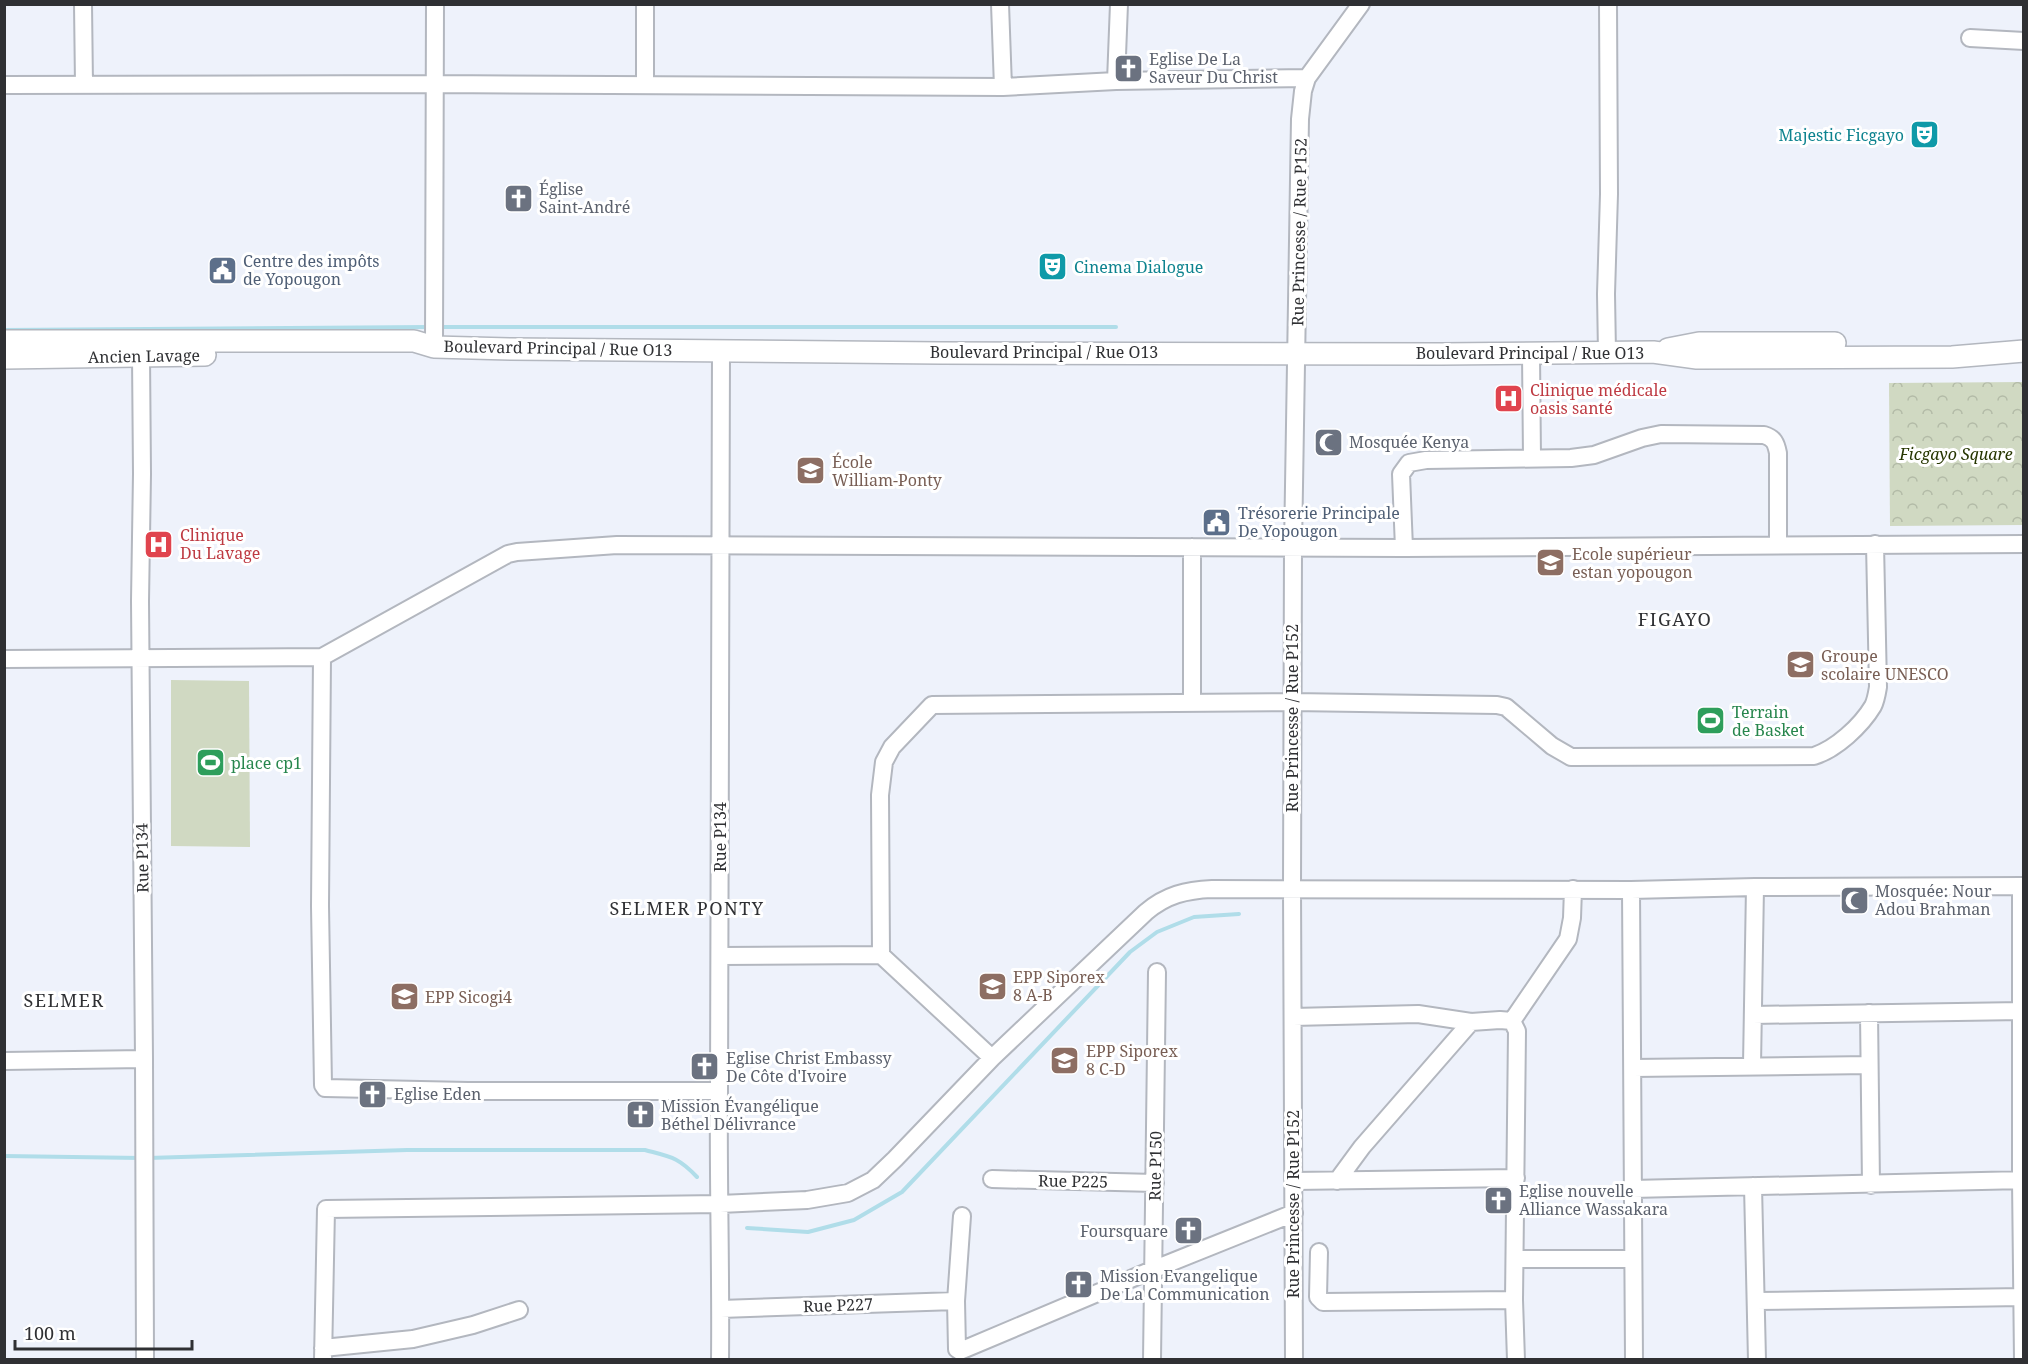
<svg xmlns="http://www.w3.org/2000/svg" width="2028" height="1364" font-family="'Noto Serif',serif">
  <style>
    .forest { fill: url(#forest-crowns) }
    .pitch { fill: #d0d9c2 }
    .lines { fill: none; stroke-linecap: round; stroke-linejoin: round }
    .stream { stroke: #b0dde9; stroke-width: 4 }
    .minor-casing { stroke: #b3b7bf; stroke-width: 20 }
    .major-casing { stroke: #b3b7bf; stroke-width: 24 }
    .minor { stroke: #fff; stroke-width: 16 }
    .major { stroke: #fff; stroke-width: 21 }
    .labels { text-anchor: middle; stroke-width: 6; stroke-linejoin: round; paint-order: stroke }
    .worship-label { font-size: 16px; fill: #5b616d; stroke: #fff; text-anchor: start }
    .culture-label { font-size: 16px; fill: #0d838f; stroke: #fff; text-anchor: end }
    .street-label { font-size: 16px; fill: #2f3033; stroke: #fff }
    .service-label { font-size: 16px; fill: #4e5e75; stroke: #fff; text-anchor: start }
    .health-label { font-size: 16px; fill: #be3a42; stroke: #fff; text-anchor: start }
    .park-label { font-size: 16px; font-style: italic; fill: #263600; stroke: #fff }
    .education-label { font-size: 16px; fill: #785e54; stroke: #fff; text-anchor: start }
    .leisure-label { font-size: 16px; fill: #27864d; stroke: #fff; text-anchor: start }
    .neighbourhood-label { font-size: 18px; letter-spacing: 1.5px; fill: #2f3033; stroke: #fff }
  </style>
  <defs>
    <pattern id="forest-crowns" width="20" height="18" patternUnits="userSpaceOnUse" patternTransform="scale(1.5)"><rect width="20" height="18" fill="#d0d9c2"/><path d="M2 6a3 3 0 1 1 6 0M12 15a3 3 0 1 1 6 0" fill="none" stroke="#b3bba7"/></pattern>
  </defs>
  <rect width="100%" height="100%" fill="#eef2fb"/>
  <path class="forest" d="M2023,382V525L1890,526L1889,383Z"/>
  <path class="pitch" d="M171,680L249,681L250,847L171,846Z"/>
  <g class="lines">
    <path class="stream" d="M439,327H1116
      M4,330L429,327
      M4,1156L141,1158
      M148,1158L407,1150H645C671,1157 678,1157 697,1177
      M747,1228L808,1232L854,1220L902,1192L1130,952L1157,932L1194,917L1239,914"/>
    <defs>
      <path id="minor" d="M83,4L84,85
        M1000,4L1003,87
        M1970,38L2024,41
        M1116,81L1119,4
        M4,85L435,84L1003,87L1116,81L1307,78
        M645,85V4
        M434,347L435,4
        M1607,353L1606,294L1609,194L1608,4
        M1531,354L1532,458
        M141,356L142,474L140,601L144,1059L145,1360
        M1404,548L1401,474L1409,463L1426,460L1571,458L1594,455L1642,438L1661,434L1764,435C1774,438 1776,443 1778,453V545
        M322,657L320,906L323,1085L325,1088L468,1091H719
        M4,659L322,657L508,554L517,552L617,545L1404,548L2024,544
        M1192,702V547
        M2021,886V1180L2023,1360
        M1631,890L1634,1360
        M721,956L881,955
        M1869,1013L1871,1185
        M1753,1015L2022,1011
        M1293,1017L1418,1014L1471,1022L1500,1020L1512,1021
        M1512,1021L1517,1031L1514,1300L1516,1360
        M1512,1021L1568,939L1572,918L1573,889
        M992,1058L881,955L880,795L884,762L892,747L932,705L1292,702L1497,705L1506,707L1552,746L1571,757L1814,756C1836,749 1861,726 1873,706C1876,700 1877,693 1878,687L1875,544
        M4,1061L144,1059
        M1752,1065L1755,887
        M1633,1068L1869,1065
        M992,1179L1155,1183
        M1294,1181L1516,1178
        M1337,1181L1362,1147L1471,1022
        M1753,1186L1757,1360
        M1632,1189L2024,1180
        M962,1216L956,1301L957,1349L960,1351L1152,1270L1294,1213
        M1319,1252L1318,1297L1323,1302L1514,1300
        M1515,1259H1633
        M1756,1301L2022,1297
        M721,1309L956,1301
        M323,1348L413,1339L473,1325L519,1310
        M323,1360L326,1209L720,1204L807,1200L848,1193L873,1180L895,1159L992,1058L1146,912C1166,895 1186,890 1212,889L1631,890L1755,887L2024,886
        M720,1360C721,1270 718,1180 719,1091C720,844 720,597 721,350
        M1152,1360L1157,972
        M1294,1360L1292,888L1293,547L1300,119L1303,91L1307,78L1361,4"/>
      <path id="major" d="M4,341H414L434,347L511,349L941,353L1441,354L1653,352L1697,358L1952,357L2024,351
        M1668,349L1699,343H1835
        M4,358L205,355"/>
    </defs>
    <use href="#minor" class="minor-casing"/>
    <use href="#major" class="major-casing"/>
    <use href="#minor" class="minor"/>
    <use href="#major" class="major"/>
  </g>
  <defs>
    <symbol id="church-square" viewBox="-11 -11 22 22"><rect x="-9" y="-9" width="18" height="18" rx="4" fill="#6b7280" stroke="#fff"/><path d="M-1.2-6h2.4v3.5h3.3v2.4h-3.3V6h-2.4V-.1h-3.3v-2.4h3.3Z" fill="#fff"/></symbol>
    <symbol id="theatre-square" viewBox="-11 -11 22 22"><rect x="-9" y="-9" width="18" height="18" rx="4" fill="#0f9aa8" stroke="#fff"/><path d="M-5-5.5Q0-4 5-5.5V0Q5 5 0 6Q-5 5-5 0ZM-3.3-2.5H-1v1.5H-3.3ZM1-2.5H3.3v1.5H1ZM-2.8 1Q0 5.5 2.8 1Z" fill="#fff"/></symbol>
    <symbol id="civic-square" viewBox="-11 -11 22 22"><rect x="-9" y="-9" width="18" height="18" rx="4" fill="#5c6f8a" stroke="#fff"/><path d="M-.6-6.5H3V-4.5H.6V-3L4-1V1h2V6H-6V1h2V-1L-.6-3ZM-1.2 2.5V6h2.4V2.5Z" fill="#fff"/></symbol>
    <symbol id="hospital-square" viewBox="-11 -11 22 22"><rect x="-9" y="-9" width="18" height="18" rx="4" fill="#e0444e" stroke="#fff"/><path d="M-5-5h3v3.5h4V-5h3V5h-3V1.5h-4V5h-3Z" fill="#fff"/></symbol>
    <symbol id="mosque-square" viewBox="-11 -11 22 22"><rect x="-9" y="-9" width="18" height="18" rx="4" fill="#6b7280" stroke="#fff"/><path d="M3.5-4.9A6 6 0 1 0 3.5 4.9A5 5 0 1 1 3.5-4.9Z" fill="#fff"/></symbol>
    <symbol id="school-square" viewBox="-11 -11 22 22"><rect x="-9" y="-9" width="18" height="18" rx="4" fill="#8d6e63" stroke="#fff"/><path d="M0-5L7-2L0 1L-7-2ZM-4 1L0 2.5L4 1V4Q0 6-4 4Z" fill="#fff"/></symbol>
    <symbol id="university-square" viewBox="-11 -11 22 22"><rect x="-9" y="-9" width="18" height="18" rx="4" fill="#8d6e63" stroke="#fff"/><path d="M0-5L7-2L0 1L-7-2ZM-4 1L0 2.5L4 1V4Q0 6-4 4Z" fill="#fff"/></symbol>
    <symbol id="stadium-square" viewBox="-11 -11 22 22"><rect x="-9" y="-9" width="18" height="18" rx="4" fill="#2e9e5b" stroke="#fff"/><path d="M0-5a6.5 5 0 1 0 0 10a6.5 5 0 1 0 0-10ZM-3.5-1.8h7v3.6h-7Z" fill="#fff"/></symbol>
  </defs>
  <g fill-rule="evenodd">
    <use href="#church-square" x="1112" y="52" width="33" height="33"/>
    <use href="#theatre-square" x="1908" y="118" width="33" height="33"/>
    <use href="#church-square" x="502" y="182" width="33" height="33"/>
    <use href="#theatre-square" x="1036" y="250" width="33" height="33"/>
    <use href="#civic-square" x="206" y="254" width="33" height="33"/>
    <use href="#hospital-square" x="1492" y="382" width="33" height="33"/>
    <use href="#mosque-square" x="1312" y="426" width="33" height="33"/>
    <use href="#school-square" x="794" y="454" width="33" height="33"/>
    <use href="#civic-square" x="1200" y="506" width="33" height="33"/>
    <use href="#hospital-square" x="142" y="528" width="33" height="33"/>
    <use href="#university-square" x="1534" y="546" width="33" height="33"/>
    <use href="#school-square" x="1784" y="648" width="33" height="33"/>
    <use href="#stadium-square" x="1694" y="704" width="33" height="33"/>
    <use href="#stadium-square" x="194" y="746" width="33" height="33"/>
    <use href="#mosque-square" x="1838" y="884" width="33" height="33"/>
    <use href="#school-square" x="976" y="970" width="33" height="33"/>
    <use href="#school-square" x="388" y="980" width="33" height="33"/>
    <use href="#school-square" x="1048" y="1044" width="33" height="33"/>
    <use href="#church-square" x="688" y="1050" width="33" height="33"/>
    <use href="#church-square" x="356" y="1078" width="33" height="33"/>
    <use href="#church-square" x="624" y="1098" width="33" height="33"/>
    <use href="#church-square" x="1482" y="1184" width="33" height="33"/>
    <use href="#church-square" x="1172" y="1214" width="33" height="33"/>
    <use href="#church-square" x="1062" y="1268" width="33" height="33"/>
  </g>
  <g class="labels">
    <g class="worship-label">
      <text x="1149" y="65">Eglise De La<tspan x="1149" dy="18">Saveur Du Christ</tspan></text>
      <text x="539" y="195">Église<tspan x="539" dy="18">Saint-André</tspan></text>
      <text x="1349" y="448">Mosquée Kenya</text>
      <text x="1875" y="897">Mosquée: Nour<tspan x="1875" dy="18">Adou Brahman</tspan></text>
      <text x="726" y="1064">Eglise Christ Embassy<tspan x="726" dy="18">De Côte d'Ivoire</tspan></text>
      <text x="394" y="1100">Eglise Eden</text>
      <text x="661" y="1112">Mission Évangélique<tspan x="661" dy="18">Béthel Délivrance</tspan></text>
      <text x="1519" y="1197">Eglise nouvelle<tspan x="1519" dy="18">Alliance Wassakara</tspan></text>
      <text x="1168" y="1237" text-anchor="end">Foursquare</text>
      <text x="1100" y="1282">Mission Evangelique<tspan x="1100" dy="18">De La Communication</tspan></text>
    </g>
    <g class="culture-label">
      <text x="1904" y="141">Majestic Ficgayo</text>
      <text x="1074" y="273" text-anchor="start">Cinema Dialogue</text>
    </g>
    <g class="street-label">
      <text transform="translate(1299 232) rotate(-89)" y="6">Rue Princesse / Rue P152</text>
      <text transform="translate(558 348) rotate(1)" y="6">Boulevard Principal / Rue O13</text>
      <text x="1044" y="358">Boulevard Principal / Rue O13</text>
      <text x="1530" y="359">Boulevard Principal / Rue O13</text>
      <text transform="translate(144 356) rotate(-1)" y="6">Ancien Lavage</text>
      <text transform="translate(1292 718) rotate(-90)" y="6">Rue Princesse / Rue P152</text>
      <text transform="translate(720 837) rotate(-90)" y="6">Rue P134</text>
      <text transform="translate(142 858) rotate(-91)" y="6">Rue P134</text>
      <text transform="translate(1155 1166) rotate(-89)" y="6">Rue P150</text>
      <text transform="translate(1073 1181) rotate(1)" y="6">Rue P225</text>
      <text transform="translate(1293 1204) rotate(-90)" y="6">Rue Princesse / Rue P152</text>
      <text transform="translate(838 1305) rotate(-2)" y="6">Rue P227</text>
    </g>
    <g class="service-label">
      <text x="243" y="267">Centre des impôts<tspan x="243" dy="18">de Yopougon</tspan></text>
      <text x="1238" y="519">Trésorerie Principale<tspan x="1238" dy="18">De Yopougon</tspan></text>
    </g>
    <g class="health-label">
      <text x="1530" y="396">Clinique médicale<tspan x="1530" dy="18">oasis santé</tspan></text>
      <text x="180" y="541">Clinique<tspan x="180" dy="18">Du Lavage</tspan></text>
    </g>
    <g class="park-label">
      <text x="1956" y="460">Ficgayo Square</text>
    </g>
    <g class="education-label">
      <text x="832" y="468">École<tspan x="832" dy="18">William-Ponty</tspan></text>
      <text x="1572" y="560">Ecole supérieur<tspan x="1572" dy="18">estan yopougon</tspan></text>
      <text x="1821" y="662">Groupe<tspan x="1821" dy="18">scolaire UNESCO</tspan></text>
      <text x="1013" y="983">EPP Siporex<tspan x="1013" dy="18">8 A-B</tspan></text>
      <text x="425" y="1003">EPP Sicogi4</text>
      <text x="1086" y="1057">EPP Siporex<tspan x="1086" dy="18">8 C-D</tspan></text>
    </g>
    <g class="leisure-label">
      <text x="1732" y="718">Terrain<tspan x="1732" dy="18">de Basket</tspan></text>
      <text x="231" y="769">place cp1</text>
    </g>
    <g class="neighbourhood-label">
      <text x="1675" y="626">FIGAYO</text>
      <text x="687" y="915">SELMER PONTY</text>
      <text x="64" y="1007">SELMER</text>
    </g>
  </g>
  <rect width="2028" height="1364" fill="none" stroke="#2f3033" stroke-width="12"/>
  <path d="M15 1340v9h177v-9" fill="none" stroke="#2f3033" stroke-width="3"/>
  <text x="24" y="1340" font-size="18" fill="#2f3033" stroke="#ffffff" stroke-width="4.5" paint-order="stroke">100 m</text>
</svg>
